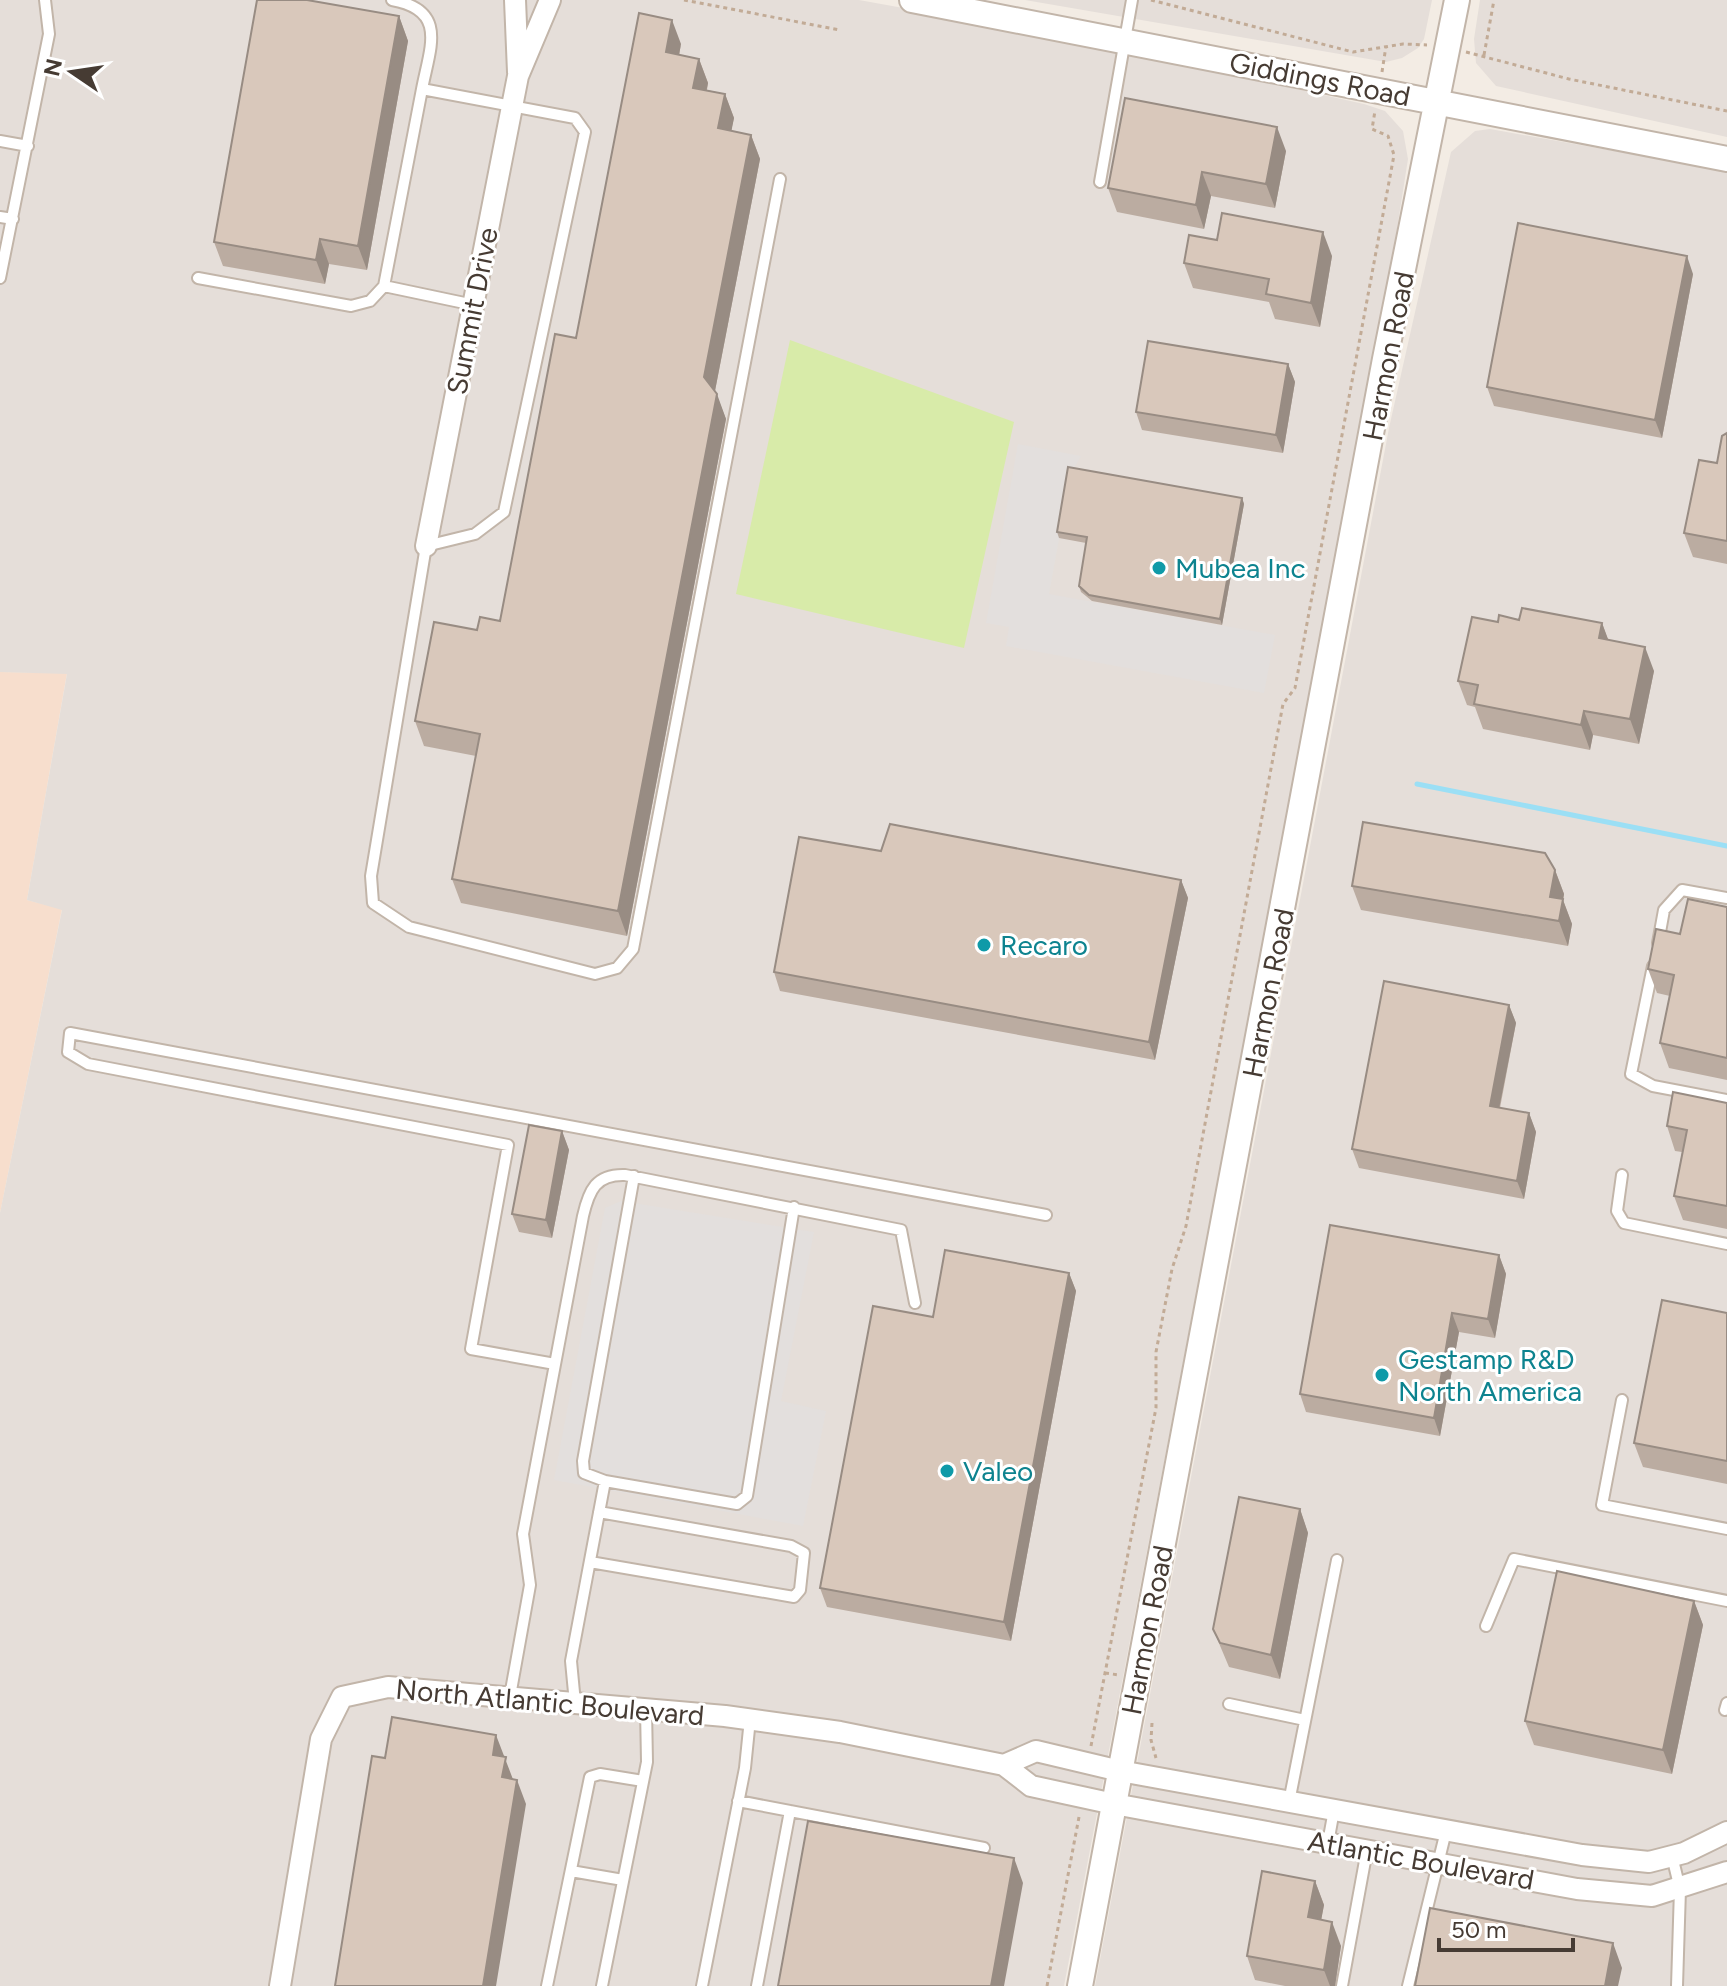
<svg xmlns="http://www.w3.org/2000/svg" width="1727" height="1986" font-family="Figtree,sans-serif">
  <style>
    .commercial { fill: #f7decd }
    .industrial { fill: #e5ded9 }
    .green { fill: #d8eba9 }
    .parking { fill: #e3dfdd }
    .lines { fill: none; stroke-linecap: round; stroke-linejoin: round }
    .stream { stroke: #9bdff5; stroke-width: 5 }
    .service-casing { stroke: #c2b5a9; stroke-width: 14 }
    .minor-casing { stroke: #c2b5a9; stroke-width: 24 }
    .tertiary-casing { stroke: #c2b5a9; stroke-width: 28 }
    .path { stroke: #c2ab96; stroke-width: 3; stroke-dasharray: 4 4; stroke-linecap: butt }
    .service { stroke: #fff; stroke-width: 10 }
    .minor { stroke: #fff; stroke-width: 20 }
    .tertiary { stroke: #fff; stroke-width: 24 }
    .wall { fill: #bbaca1 }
    .shaded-wall { fill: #988c83 }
    .building { fill: #d9c8bb; stroke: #988c83; stroke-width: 2 }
    .culture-dot { fill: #0f9aa8; stroke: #fff; stroke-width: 3 }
    .labels { text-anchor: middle; stroke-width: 6; stroke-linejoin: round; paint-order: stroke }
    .street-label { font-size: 28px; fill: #463b33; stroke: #fff }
    .culture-label { font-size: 28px; fill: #0d838f; stroke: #fff; text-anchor: start }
  </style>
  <rect width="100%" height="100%" fill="#f3ece4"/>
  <path class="commercial" d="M0,672L67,673L27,900L62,909L0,1213Z"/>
  <path class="industrial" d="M0,0H859L1036,32L1364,104L1385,111L1403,131L1408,159L1385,305L1064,1986H0V1213L62,910L27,900L67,674L0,672Z
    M1025,0H1432L1424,39L1418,48L1402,58L1386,62Z
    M1480,0H1727V137L1496,86L1476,63L1474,39Z
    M1490,129L1727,171V1986H1095L1389,428L1451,152L1475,131Z"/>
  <path class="green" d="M790,340L1014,422L964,648L736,594Z"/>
  <path class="parking" d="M1018,444L1081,456L1071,473L1049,594L1275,635L1264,693L1006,646L1009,627L986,623Z
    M621,1201L814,1232L781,1401L826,1411L803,1526L554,1480L605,1208Z"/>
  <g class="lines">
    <path class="stream" d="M1417,784L1727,846"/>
    <defs>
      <path id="service" d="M392,0C448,10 430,47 422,89L575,118L585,132L504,512L475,534L426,546L371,876L373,903L409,927L595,974L617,968L633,949L780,179
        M422,89L384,286L474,305
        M0,141L28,146
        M1100,182L1132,0
        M0,217L13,219
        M0,278L49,34L45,0
        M198,278L351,306L370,301L384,286
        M1658,943L1664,910L1682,890L1727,898
        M1653,966L1631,1074L1653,1086L1727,1100
        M1622,1175L1617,1211L1624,1223L1727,1244
        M555,1364L471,1349L508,1145L88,1064L68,1052L70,1033L1046,1215
        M1622,1400L1602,1505L1727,1529
        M605,1481L737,1504L747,1496L794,1207
        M590,1562L794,1597L800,1590L804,1553L791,1546L599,1512
        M1486,1626L1514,1559L1727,1601
        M510,1696L530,1585L523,1534L583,1216C589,1190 596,1174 625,1175L901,1230L915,1303
        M575,1703L571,1661L605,1481L584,1473L583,1461L634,1176
        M1229,1704L1305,1720
        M1725,1710L1727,1703
        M738,1801L984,1848
        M1289,1802L1337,1560
        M1328,1843L1334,1810
        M1672,1856L1680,1889L1677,1986
        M571,1871L623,1880
        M547,1986L590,1777L600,1774L643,1781
        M602,1986L647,1762L646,1709
        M702,1986L745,1768L750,1719
        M757,1986L790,1811
        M1342,1986L1367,1850
        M1408,1986L1446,1831"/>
      <path id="minor" d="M515,0L518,72
        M426,546L518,76L550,0
        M1004,1765L1036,1751L1120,1771L1582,1855L1649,1862L1684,1853L1727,1832
        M280,1986L321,1739L342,1697L388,1687L725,1716L840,1732L1004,1765L1031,1786L1114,1804L1577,1889L1652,1896L1727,1872"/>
      <path id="tertiary" d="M912,0L1727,159
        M1080,1986L1385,359L1457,0"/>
    </defs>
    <use href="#service" class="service-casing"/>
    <use href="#minor" class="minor-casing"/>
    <use href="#tertiary" class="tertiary-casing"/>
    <path class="path" d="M684,0L840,30
      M1151,0L1353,52L1403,44L1427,45
      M1466,52L1569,79L1727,111
      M1484,55L1494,0
      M1382,72L1386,46
      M1105,1673L1119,1675
      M1152,1723L1151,1740L1156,1758
      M1091,1746L1156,1408V1352L1172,1269L1186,1226L1283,704L1295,688L1394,155L1388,136L1372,129L1375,111
      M1047,1986L1079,1817"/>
    <use href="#service" class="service"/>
    <use href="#minor" class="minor"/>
    <use href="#tertiary" class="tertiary"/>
  </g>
  <path class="wall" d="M399,16L408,41L367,270L329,264L325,284L223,266L214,242Z
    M681,44L679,55L699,59L708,83L707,90L725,94L734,118L731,131L751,135L760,159L715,391L726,419L627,936L461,903L452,879L476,756L424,746L415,721L477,630L500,621L576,338Z
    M1286,151L1275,208L1211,196L1204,229L1117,212L1108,188Z
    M1217,240L1332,256L1320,327L1275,319L1269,302L1193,288L1184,263Z
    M1693,274L1662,438L1494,406L1487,387Z
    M1288,364L1295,382L1283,453L1142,430L1136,412Z
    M1727,433V564L1693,557L1684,533L1717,463Z
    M1242,498L1244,504L1222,625L1092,601L1081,592L1079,586L1086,543L1059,538L1057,532Z
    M1519,620L1602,623L1608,640L1654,671L1639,744L1593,735L1590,750L1483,729L1475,707L1467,705L1458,681L1498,622Z
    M1555,870L1564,894L1563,900L1572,924L1568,946L1361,910L1352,886Z
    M1181,880L1188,898L1155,1060L780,991L774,972Z
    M1727,907V1080L1669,1068L1660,1043L1670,996L1657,993L1648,969L1680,934Z
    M1509,1005L1516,1023L1500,1108L1529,1113L1536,1132L1524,1199L1359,1168L1352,1149Z
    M1727,1103V1229L1683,1220L1674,1196L1682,1152L1675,1151L1667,1126Z
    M562,1131L569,1150L552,1238L519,1232L512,1214Z
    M1499,1255L1506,1274L1495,1338L1459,1332L1440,1436L1306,1412L1300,1394Z
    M1069,1273L1076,1291L1011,1641L827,1607L820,1588L933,1317Z
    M1727,1313V1484L1643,1467L1634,1443Z
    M1300,1509L1308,1533L1280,1679L1229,1667L1213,1629Z
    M1694,1601L1703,1625L1672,1774L1534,1745L1525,1721Z
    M1315,1881L1324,1905L1321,1920L1341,1946L1335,1986H1285L1255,1980L1247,1956Z"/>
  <path class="shaded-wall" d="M399,16L408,41L367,270L358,246Z
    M672,20L681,44L675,77L666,52Z
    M699,59L708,83L702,112L693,88Z
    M725,94L734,118L727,153L718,128Z
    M1277,127L1286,151L1275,208L1266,184Z
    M751,135L760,159L713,401L704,377Z
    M1202,172L1211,196L1204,229L1196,205Z
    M1323,232L1332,256L1320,327L1311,303Z
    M320,239L329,264L325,284L316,260Z
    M1687,256L1693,274L1662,438L1655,420Z
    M1288,364L1295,382L1283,453L1276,435Z
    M717,394L726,419L627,936L618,911Z
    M1242,498L1244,504L1222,625L1220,619Z
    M1602,623L1611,647L1599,638Z
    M1645,647L1654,671L1639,744L1630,719Z
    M1584,711L1593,735L1590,750L1581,725Z
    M1555,870L1564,894L1563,900L1572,924L1568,946L1550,897Z
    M1181,880L1188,898L1155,1060L1149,1042Z
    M1509,1005L1516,1023L1496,1124L1490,1106Z
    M1529,1113L1536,1132L1524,1199L1517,1181Z
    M562,1131L569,1150L552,1238L546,1220Z
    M1499,1255L1506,1274L1495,1338L1488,1319Z
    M1069,1273L1076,1291L1011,1641L1004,1622Z
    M1452,1313L1459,1332L1440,1436L1434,1418Z
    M1300,1509L1308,1533L1280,1679L1271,1655Z
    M1694,1601L1703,1625L1672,1774L1663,1750Z
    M496,1735L514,1782L511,1802L493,1755Z
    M517,1780L526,1804L496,1986H483Z
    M1014,1858L1023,1883L1004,1986H991Z
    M1315,1881L1324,1905L1317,1942L1308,1917Z
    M1332,1922L1341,1946L1335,1986H1330L1324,1970Z
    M1613,1943L1622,1968L1618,1986H1605Z"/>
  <path class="building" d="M257,0H307L399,16L358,246L320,239L316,260L214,242Z
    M639,13L672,20L666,52L699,59L693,88L725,94L718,128L751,135L704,377L717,394L618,911L452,879L480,734L415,721L434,622L477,630L480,617L500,621L555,334L576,338Z
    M1125,98L1277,127L1266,184L1202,172L1196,205L1108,188Z
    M1222,213L1323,232L1311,303L1266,294L1269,279L1184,263L1189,235L1217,240Z
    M1518,223L1687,256L1655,420L1487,387Z
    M1148,341L1288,364L1276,435L1136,412Z
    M1727,433V541L1684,533L1699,460L1717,463L1722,436Z
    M1068,467L1242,498L1220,619L1089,595L1079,586L1087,537L1057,532Z
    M1522,608L1602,623L1599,638L1645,647L1630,719L1584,711L1581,725L1474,704L1478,685L1458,681L1472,617L1498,622L1499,615L1519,620Z
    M1363,822L1545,853L1555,870L1550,897L1563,899L1559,921L1352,886Z
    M890,824L1181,880L1149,1042L774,972L799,837L881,851Z
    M1688,899L1727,907V1058L1660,1043L1674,975L1648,969L1656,929L1680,934Z
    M1384,981L1509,1005L1490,1106L1529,1113L1517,1181L1352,1149Z
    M1673,1092L1727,1103V1206L1674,1196L1687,1130L1667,1126Z
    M529,1125L562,1131L546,1220L512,1214Z
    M1330,1225L1499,1255L1488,1319L1452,1313L1434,1418L1300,1394Z
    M945,1250L1069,1273L1004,1622L820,1588L873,1306L933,1317Z
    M1662,1300L1727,1313V1461L1634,1443Z
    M1239,1497L1300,1509L1271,1655L1220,1643L1213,1629Z
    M1557,1571L1694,1601L1663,1750L1525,1721Z
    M392,1717L496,1735L493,1755L506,1757L502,1777L517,1780L483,1986H335L372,1756L385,1758Z
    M808,1821L1014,1858L991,1986H778Z
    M1262,1871L1315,1881L1308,1917L1332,1922L1324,1970L1247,1956Z
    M1430,1908L1613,1943L1605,1986H1415Z"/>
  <g class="culture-dot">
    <circle cx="1159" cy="568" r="8"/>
    <circle cx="984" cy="945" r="8"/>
    <circle cx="1382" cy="1375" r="8"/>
    <circle cx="947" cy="1471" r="8"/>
  </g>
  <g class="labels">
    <g class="street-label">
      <text transform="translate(1320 79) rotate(11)" y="10">Giddings Road</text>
      <text transform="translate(472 311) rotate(-79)" y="10">Summit Drive</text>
      <text transform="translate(1388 356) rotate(-79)" y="10">Harmon Road</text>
      <text transform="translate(1268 993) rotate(-79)" y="10">Harmon Road</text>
      <text transform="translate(1147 1630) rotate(-79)" y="10">Harmon Road</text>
      <text transform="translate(550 1702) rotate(5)" y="10">North Atlantic Boulevard</text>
      <text transform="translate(1421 1860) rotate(10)" y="10">Atlantic Boulevard</text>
    </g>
    <g class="culture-label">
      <text x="1175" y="578">Mubea Inc</text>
      <text x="1000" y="955">Recaro</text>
      <text x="1398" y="1369">Gestamp R&amp;D<tspan x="1398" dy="32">North America</tspan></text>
      <text x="963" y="1481">Valeo</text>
    </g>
  </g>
  <g transform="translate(72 72) rotate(283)" stroke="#ffffff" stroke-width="6" paint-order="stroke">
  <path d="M0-6L14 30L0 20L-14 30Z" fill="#463b33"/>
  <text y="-12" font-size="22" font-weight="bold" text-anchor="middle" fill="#463b33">N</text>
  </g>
  <path d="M1439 1938v12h134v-12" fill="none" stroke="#463b33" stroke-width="4"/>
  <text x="1451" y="1938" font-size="24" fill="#463b33" stroke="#ffffff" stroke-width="6" paint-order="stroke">50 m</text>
</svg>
